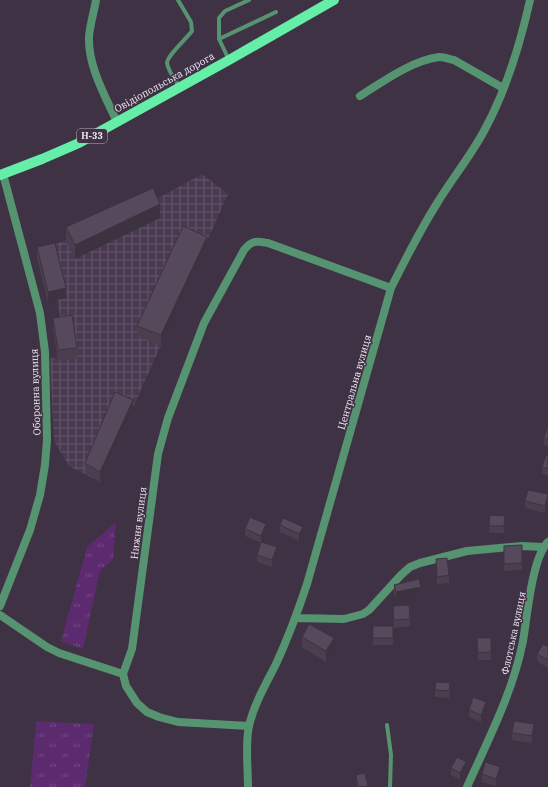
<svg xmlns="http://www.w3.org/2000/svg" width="548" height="787" font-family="'IBM Plex Serif',serif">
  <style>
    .industrial { fill: url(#industrial-grid) }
    .grass { fill: url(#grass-tufts) }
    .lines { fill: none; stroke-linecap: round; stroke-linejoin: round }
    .lane { stroke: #569371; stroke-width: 4 }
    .street { stroke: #569371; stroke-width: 8 }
    .primary { stroke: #64eea8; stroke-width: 10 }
    .wall { fill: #4b3f4f }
    .shaded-wall { fill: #3d3340 }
    .building { fill: #57495c; stroke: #3d3340 }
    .labels { text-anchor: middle; stroke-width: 3; stroke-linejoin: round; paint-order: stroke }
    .shield { fill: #3f3244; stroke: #bcb2c0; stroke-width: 1 }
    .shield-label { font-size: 9px; font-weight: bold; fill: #f2e9f5 }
    .street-label { font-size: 10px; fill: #f2e9f5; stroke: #3f3244 }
  </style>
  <defs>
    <pattern id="industrial-grid" width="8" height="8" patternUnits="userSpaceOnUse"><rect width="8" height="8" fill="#4a3a51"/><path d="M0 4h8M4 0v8" fill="none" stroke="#65566b"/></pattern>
    <pattern id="grass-tufts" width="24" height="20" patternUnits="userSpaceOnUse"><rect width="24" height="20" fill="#5c2a6e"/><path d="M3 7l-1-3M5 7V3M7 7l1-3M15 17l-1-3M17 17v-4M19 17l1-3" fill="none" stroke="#744983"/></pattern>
  </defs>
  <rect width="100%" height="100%" fill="#3f3244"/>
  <path class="industrial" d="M202,174L228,194L100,482L69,466L54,441L50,358L59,357L62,327L57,300L52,246L153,201Z"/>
  <path class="grass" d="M116,522L113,560L100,571L83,649L61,641L87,547Z
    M36,721L94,724L85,787H30Z"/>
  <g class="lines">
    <path class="lane" d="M178,0L191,22L192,31C187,38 167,56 167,63C168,71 175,80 179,86
      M219,39L276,12
      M229,60L219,39V18L225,11L249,0
      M387,725L391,755L390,787"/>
    <path class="street" d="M96,0C94,12 90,24 89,37C88,66 105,96 117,122
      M360,96C382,82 413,60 439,57C444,57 449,59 454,60L503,88
      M0,606L30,530L40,495L45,465L47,440L45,352L40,313L3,174
      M0,615L47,647L59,653L123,674
      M296,618L344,619L363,614L369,610L401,575L410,567L420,563L467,551L522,546L543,547
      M249,726L178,722L159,717L147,712L137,703L126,686L123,674L132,649L158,454L168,418L204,323L244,250C252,240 256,241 268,243L391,288
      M248,787C248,767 245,745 249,726C254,704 266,684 276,664C288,638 298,611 307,584L391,288C405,260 419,232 436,205C451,180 470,157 484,131C506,91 520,45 530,0
      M467,787C488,740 513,692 523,641C527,618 532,557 548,542"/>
    <path class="primary" d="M0,175L42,159L79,143L229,60L334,0"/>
  </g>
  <path class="wall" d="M160,218L75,259L66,241V227Z
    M37,247L66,298L48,302L37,258Z
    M207,247L161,346L137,336V326Z
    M53,318L77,348V358L58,361L53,329Z
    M133,411L100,482L85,473V463Z
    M548,428V446L544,445V438Z
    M548,456V476L542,474V467Z
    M525,501L548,502L545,513L525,508Z
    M505,516L504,533H489V526Z
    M280,525L303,534L299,541L280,532Z
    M245,529L266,531L261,542L277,554L272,567L257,562V555L261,543L245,536Z
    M504,546L522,563V570L504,571Z
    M436,559L449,575V583L437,584Z
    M394,585L421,594L396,600L394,592Z
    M393,606L410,619V626L394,628Z
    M373,626H393V645H373Z
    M302,637L334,648L326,662L302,647Z
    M477,638H491V660H478Z
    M548,647V668L537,661V654Z
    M435,690H450L449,698L435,697Z
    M486,709L481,722L469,717V710Z
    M534,731L532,743L512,740V733Z
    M451,768L466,770L460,780L451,775Z
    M482,774H500L496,786L482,782Z
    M356,775L368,786V787H357L356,782Z"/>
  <path class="shaded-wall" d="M160,204V218L75,259V245Z
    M207,237V247L161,346V335Z
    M66,288V298L48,302V292Z
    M133,400V411L100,482V472Z
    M548,494V502L545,513V506Z
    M266,524V531L261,543V536Z
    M303,527V534L299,541V534Z
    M277,547V554L272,567V560Z
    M421,587V594L396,600V592Z
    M334,638V648L326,662V651Z
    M486,702V709L481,722V715Z
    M534,724V731L532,743V736Z
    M466,762V770L460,780V773Z
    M500,767V774L496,786V779Z"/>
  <path class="building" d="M153,188L160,204L75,245L66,227Z
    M183,226L207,237L161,335L137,326Z
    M55,243L66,288L48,292L37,247Z
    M72,315L77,348L58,350L53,318Z
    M115,392L133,400L100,472L85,463Z
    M547,428H548V439L544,438Z
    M546,455L548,456V469L542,467Z
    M528,490L548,494L545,506L525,501Z
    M490,515L505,516L504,526H489Z
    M250,517L266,524L261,536L245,529Z
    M283,518L303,527L299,534L280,525Z
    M261,542L277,547L272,560L257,555Z
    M522,545V563L504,564V546Z
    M447,558L449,575L437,577L436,559Z
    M419,579L421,587L396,592L394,585Z
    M409,605L410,619L394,620L393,606Z
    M309,624L334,638L326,651L302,637Z
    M373,626H393V638H373Z
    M477,638H491V652L478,653Z
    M543,644L548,647V660L537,654Z
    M436,682L450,683L449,691L435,690Z
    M473,697L486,702L481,715L469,710Z
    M514,721L534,724L532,736L512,733Z
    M457,757L466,762L460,773L451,768Z
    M485,762L500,767L496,779L482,774Z
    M365,773L368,786L358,787L356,775Z"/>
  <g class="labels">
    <rect class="shield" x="77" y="129" width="30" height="14" rx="3"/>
    <g class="shield-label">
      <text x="92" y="139">Н-33</text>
    </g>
    <g class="street-label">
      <text transform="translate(164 82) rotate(-29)" y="4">Овідіопольська дорога</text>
      <text transform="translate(354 382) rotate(-74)" y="4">Центральна вулиця</text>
      <text transform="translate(35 392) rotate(-92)" y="4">Оборонна вулиця</text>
      <text transform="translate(138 523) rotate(-83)" y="4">Нижня вулиця</text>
      <text transform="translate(513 633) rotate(-78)" y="4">Флотська вулиця</text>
    </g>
  </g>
</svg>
